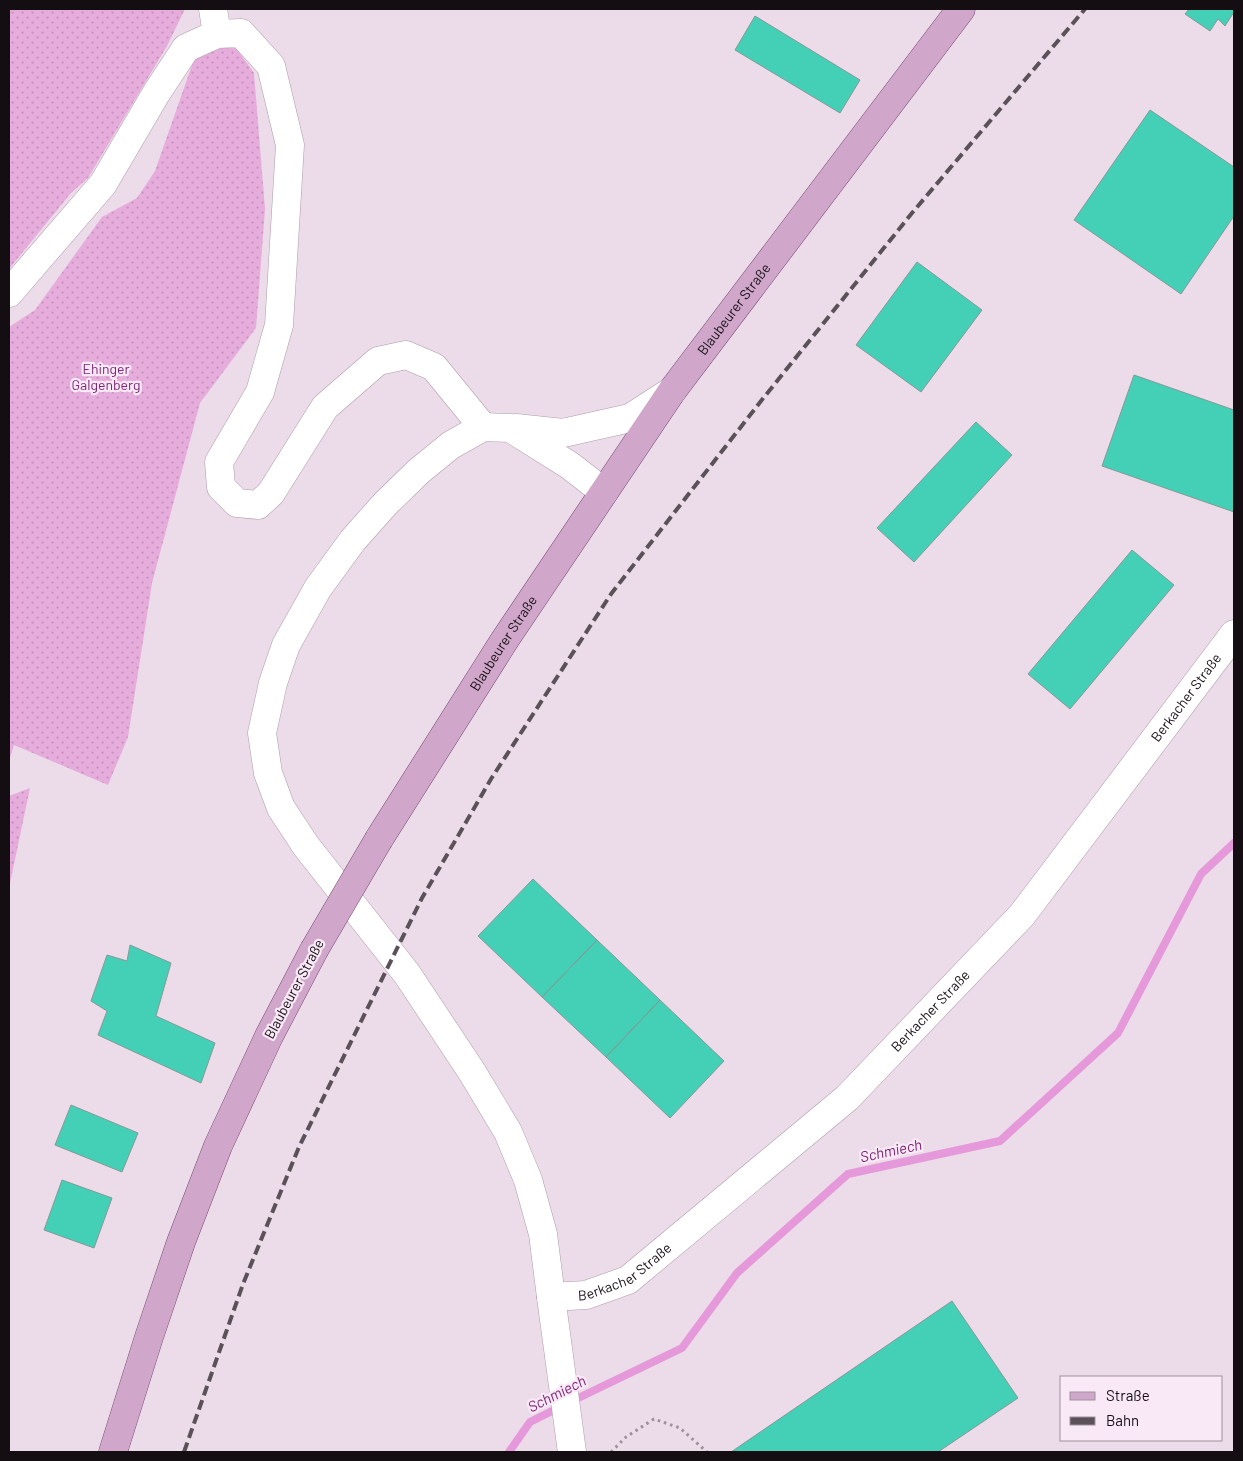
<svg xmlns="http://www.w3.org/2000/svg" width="1243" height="1461" font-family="Barlow,sans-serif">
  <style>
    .grass { fill: url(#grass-dots) }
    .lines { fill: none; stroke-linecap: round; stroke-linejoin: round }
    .stream { stroke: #e699da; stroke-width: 8 }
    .building { fill: #44cfb7; stroke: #849a95 }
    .minor-casing { stroke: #ad9daa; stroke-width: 29 }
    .tertiary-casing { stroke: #ad9daa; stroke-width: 29 }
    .primary-casing { stroke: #794c73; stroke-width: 29 }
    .path { stroke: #9d909a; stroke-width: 3; stroke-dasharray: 2.5 4; stroke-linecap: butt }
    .minor { stroke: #fff; stroke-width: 28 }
    .tertiary { stroke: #fff; stroke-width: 28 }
    .primary { stroke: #d0a7ca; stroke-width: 28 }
    .rail { stroke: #5b5159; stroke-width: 4; stroke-dasharray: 10 5; stroke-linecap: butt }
    .primary-bridge-casing { stroke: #794c73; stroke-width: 29; stroke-linecap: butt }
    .primary-bridge { stroke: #d0a7ca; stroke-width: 28 }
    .labels { text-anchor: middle; stroke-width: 4.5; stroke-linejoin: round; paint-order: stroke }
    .street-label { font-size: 14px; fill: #140e13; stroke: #f9e8f6 }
    .park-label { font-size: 14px; fill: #7f2776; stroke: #f9e8f6 }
    .water-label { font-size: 15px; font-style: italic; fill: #7c2373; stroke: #f9e8f6 }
  </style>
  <defs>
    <pattern id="grass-dots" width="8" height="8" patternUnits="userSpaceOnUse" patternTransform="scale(1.25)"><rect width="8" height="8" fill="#e6acdc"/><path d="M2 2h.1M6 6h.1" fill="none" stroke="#c493bc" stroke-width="1.8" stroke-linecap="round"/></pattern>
  </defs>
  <rect width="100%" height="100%" fill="#ecdbe8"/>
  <path class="grass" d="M9,9H185L167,46L88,178L71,193L9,269Z
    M198,48H236L254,73L265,209L256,328L200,403L152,583L128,737L108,785L14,745L9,761V327L35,310L102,217L137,198L155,171Z
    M30,788L9,888V796Z"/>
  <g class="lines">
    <path class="stream" d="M570,1402L682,1348L737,1273L848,1174L1000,1141L1118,1033L1201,874L1234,843
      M509,1452L530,1422L560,1407"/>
  </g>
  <path class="building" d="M1189,9H1234V12L1225,26L1218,19L1210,31L1185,14Z
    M755,16L860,80L840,113L735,50Z
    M1150,110L1234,167V216L1181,294L1074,220Z
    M917,262L982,310L921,392L856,345Z
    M1134,375L1234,410V512L1102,466Z
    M976,422L1012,455L914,562L877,528Z
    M1132,550L1174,585L1070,709L1028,674Z
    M533,879L597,940L542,997L478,936Z
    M597,940L660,1000L606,1057L542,997Z
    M130,945L171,963L156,1016L215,1043L201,1083L98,1035L107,1011L91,1001L107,955L127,961Z
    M660,1000L724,1061L670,1118L606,1057Z
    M71,1105L138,1133L122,1172L55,1145Z
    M62,1180L112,1198L94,1248L44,1230Z
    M952,1301L1018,1398L938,1452H731Z"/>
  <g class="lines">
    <defs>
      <path id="minor" d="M213,9L217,34
        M9,293L103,184L157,92L186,48L217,34L241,33L271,66L290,145L279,325L260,392L219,462L221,487L237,503L258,505L271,493L325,407L378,361L406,355L434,367L483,427
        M551,1297L572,1452"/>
      <g id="tertiary">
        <path d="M516,428L563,433L630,418L672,391"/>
        <path id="s1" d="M604,492L569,465L510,428L483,427L451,445L419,471L386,503L353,540L318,588L286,645L273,683L262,733L268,773L281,808L306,846L407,974L472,1072L508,1132L528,1180L543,1234L551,1297L586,1295L628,1280L847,1098L1022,915L1234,634"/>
      </g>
      <g id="primary">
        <path id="s2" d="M379,839L504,641L672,391L961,9"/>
        <path d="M113,1452L149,1337L181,1242L218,1146L269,1036L314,950"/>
      </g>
    </defs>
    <use href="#minor" class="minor-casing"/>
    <use href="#tertiary" class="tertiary-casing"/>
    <use href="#primary" class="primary-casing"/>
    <path class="path" d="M611,1452L626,1437L654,1419L680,1428L707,1452"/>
    <use href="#minor" class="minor"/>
    <use href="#tertiary" class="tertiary"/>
    <use href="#primary" class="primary"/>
    <path class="rail" d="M184,1452L243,1284L299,1147L422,898L491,779L611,594L761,401L912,213L1085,9"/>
    <defs>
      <path id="primary-bridge" d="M314,950L379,839"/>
    </defs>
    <use href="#primary-bridge" class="primary-bridge-casing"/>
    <use href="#primary-bridge" class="primary-bridge"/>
  </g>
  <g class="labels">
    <g class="street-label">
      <text dy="5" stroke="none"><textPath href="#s2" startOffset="638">Blaubeurer Straße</textPath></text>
      <text dy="5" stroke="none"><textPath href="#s2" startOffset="232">Blaubeurer Straße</textPath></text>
      <text dy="5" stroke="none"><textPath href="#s1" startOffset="2066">Berkacher Straße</textPath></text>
      <text transform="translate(294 989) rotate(-62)" y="5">Blaubeurer Straße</text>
      <text dy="5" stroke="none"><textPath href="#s1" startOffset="1661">Berkacher Straße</textPath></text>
      <text dy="5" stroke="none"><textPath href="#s1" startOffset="1256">Berkacher Straße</textPath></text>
    </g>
    <g class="park-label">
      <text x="106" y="374">Ehinger<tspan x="106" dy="16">Galgenberg</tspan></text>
    </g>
    <g class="water-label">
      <text transform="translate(891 1151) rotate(-12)" y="5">Schmiech</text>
      <text transform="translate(557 1394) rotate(-27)" y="5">Schmiech</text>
    </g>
  </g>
  <rect width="1243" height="1461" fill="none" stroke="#140e13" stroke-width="20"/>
  <rect x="1060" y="1376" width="162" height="65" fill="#f9e8f6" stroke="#9d919b"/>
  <rect x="1070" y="1392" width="25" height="8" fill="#d0a7ca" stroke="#9d919b"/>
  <text x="1106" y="1401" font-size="15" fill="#140e13">Straße</text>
  <rect x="1070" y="1417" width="25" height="8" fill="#5b5159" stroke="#9d919b"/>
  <text x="1106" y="1426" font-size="15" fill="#140e13">Bahn</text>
</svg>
